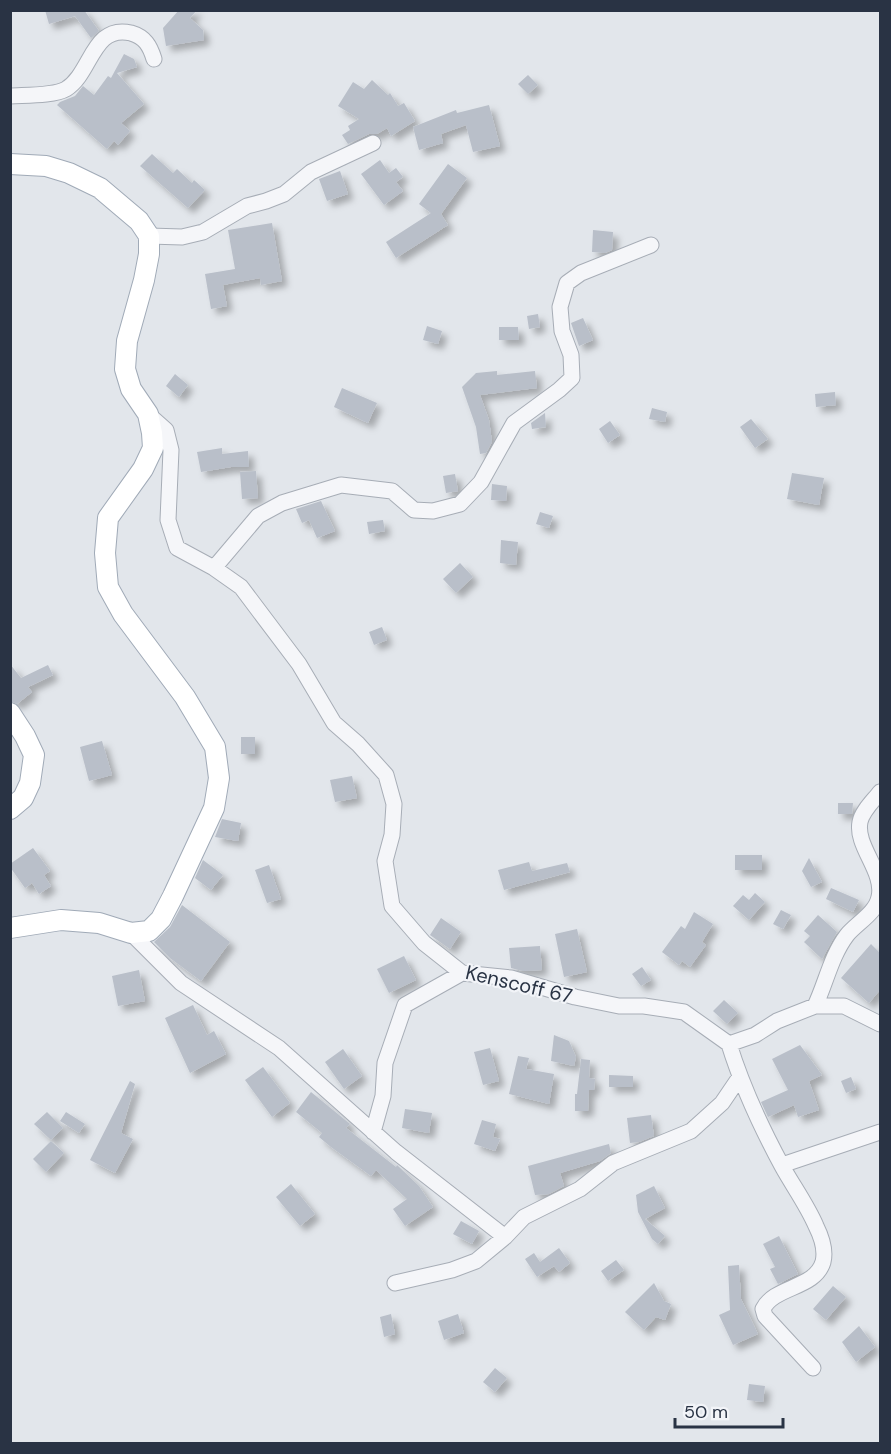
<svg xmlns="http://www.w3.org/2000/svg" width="891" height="1454" font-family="'DM Sans',sans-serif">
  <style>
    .building { fill: #b9bfc9; filter: url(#shadow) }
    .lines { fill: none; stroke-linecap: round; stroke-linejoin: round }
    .minor-casing { stroke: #a7adb6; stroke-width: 17 }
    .major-casing { stroke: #a0aab7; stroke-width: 22 }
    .minor { stroke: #f5f6f9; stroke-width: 15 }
    .major { stroke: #fff; stroke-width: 20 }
    .labels { text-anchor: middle; stroke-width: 4.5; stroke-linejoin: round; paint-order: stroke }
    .street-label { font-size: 20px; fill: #293344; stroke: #f2f4f8 }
  </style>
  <defs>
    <filter id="shadow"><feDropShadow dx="5.5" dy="5.5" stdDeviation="3" flood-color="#0004"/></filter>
  </defs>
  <rect width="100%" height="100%" fill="#e2e6eb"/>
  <path class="building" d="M45,10H84L99,31L91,38L75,16L49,24Z
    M179,10H197L190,18L203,30L204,40L166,46L163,28Z
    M124,54L134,59L137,67L117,73L144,104L121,123L130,131L118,145L114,141L107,149L57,105L60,102L75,96L83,86L94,95L108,76L111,78Z
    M528,75L538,85L528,94L518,84Z
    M372,80L388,95L390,93L398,106L404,103L415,121L391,136L387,128L377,134H369L348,144L342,135L350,130L348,126L359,119L338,106L353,82L364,89Z
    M489,105L500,146L473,152L466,125L441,134L443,143L419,150L413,127L456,110L457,113Z
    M152,154L173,173L177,169L192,183L194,180L205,190L188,208L140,166Z
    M380,160L389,173L396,168L403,177L396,182L403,191L384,205L361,174Z
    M448,164L467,178L441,214L448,225L396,258L386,242L431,213L419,204Z
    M340,171L348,194L327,201L319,179Z
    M272,223L282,281L261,285L260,278L223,285L227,306L211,309L205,274L235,269L228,230Z
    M593,230L613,232L612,250L605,253L592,252Z
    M538,314L540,327L529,329L527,316Z
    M583,318L593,340L579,346L571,323Z
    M427,326L442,331L438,344L423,340Z
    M499,327H518L519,340H499Z
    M497,371V375L535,371L537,388L480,395L489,420L492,442L486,453L480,454L476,427L462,387L476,373Z
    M175,374L188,385L179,397L166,386Z
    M342,388L377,403L368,423L334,407Z
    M835,392L836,405L816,407L815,394Z
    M652,408L667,412L665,422L649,419Z
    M545,413L546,427L532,429L531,423Z
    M751,419L768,439L755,448L740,427Z
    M610,421L620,435L608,443L599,429Z
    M222,448V454L248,451L249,467H231L201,472L197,452Z
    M256,471L258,498L242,499L240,472Z
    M792,473L824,478L819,505L787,499Z
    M455,474L458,491L446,493L443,476Z
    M492,484L507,486L506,501L491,500Z
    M321,501L335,531L317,538L309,520L302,523L296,509Z
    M540,512L553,516L549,528L536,524Z
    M383,520L385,531L369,534L367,522Z
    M501,540L518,542L516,565L500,563Z
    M460,563L473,577L456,593L443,579Z
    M382,627L387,640L374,645L369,632Z
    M10,664L21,678L48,665L53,675L28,687L32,692L17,704L10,701Z
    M241,737H255V754H241Z
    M102,741L112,775L89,781L80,747Z
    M352,776L357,798L335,802L330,780Z
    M838,803H853L852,814H838Z
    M222,819L241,823L238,841L215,837Z
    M33,848L50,871L44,875L51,886L39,894L32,883L25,888L10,867V864Z
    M735,855H762V870H735Z
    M809,858L822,882L811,887L802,871Z
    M203,860L223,875L211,890L195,878Z
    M529,862L532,871L567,863L570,872L504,890L498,870Z
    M269,865L281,899L267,903L255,870Z
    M831,888L859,900L853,912L826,899Z
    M755,893L765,902L749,920L733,906L743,895L749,900Z
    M182,905L230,942L201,981L170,958L154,942L170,927Z
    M781,910L791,915L783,929L773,924Z
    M694,912L713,924L702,942L706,945L690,967L682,961L679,965L662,952L681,926L685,929Z
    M818,915L837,932L822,959L804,942L810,936L804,931Z
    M441,918L461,932L450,949L430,935Z
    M577,929L587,972L564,977L555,934Z
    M871,944L880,953V990L869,1003L841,978Z
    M540,946L542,970L523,971L511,968L509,948Z
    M404,956L416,980L389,993L377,969Z
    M642,967L651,980L641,986L632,974Z
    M139,970L145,1001L118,1006L112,976Z
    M724,1000L738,1013L727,1024L713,1011Z
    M193,1005L207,1035L214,1031L226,1054L190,1073L165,1018Z
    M554,1035L569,1041L576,1057L574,1066L551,1061Z
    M800,1045L822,1075L809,1081L819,1110L798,1117L794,1105L768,1117L761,1102L788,1090L772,1059Z
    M490,1048L499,1081L483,1085L474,1052Z
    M343,1049L362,1076L344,1089L325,1062Z
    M518,1056L529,1058L526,1069L554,1074L549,1104L509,1094Z
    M581,1059L590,1060L589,1078L595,1079L594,1090H589L588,1111H575V1094H577Z
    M263,1067L290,1103L272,1117L245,1080Z
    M609,1075L633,1076V1087H609Z
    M851,1077L856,1089L846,1093L841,1081Z
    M130,1081L135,1084L121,1133L133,1139L115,1173L90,1160Z
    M311,1092L350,1124L346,1128L396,1167L397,1165L419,1186L433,1207L405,1226L393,1209L407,1199L376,1170L371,1176L331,1147L319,1137L322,1133L296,1112Z
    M405,1109L432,1113L429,1133L402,1128Z
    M47,1112L63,1128L51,1140L34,1124Z
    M66,1112L85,1124L79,1133L60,1121Z
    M651,1115L654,1136L639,1142L630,1143L627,1118Z
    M482,1120L496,1124L493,1137L500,1139L495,1151L474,1144Z
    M51,1141L64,1153L46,1172L33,1159Z
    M609,1144L611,1153L600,1161L560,1173L564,1186L549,1194L535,1195L528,1166Z
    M291,1184L315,1214L300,1226L276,1197Z
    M654,1186L665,1208L645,1219L665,1236L658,1244L652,1239L638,1212L636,1195Z
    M461,1221L479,1231L472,1244L453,1234Z
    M779,1236L798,1274L778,1284L770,1269L775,1267L763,1244Z
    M559,1248L570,1263L559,1272L554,1266L537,1277L525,1259L534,1253L540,1262Z
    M616,1260L624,1270L608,1281L601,1271Z
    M739,1265L741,1299L758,1334L733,1345L719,1315L730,1310L728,1266Z
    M654,1283L664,1301L671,1304L665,1320L656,1317L644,1330L625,1312Z
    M833,1286L846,1297L826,1320L813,1309Z
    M391,1314L395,1334L384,1337L380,1317Z
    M458,1314L464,1333L444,1340L438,1321Z
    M859,1326L875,1347L856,1362L842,1342Z
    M495,1368L507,1378L495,1392L483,1382Z
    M749,1384L765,1386L763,1402L747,1400Z"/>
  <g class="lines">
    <defs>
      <path id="minor" d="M10,96C25,95 54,96 66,89C92,73 92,24 131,33C145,37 150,46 154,59
        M149,236L182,237L203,232L247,206L266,201L284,194L311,172L373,143
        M148,414L166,430L171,450L168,520L177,548L214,568L241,587L299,664L334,723L358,744L386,775L394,804L392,835L385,861L392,906L424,943L462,973L511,978L575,997L619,1006H644L684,1012L729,1044L755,1035L777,1021L815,1006H844L880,1024
        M214,568L258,516L282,503L341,485L392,491L414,510L433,511L460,504L481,482L514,423L559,390L572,378L571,355L562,331L560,307L567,283L581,273L651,245
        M131,933L181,983L279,1048L396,1152L505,1237
        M815,1006C826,983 831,956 847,935C857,923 876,913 879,897C885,872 855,846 860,822C862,811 874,800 880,792
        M729,1044C742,1086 761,1127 782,1166C793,1186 807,1205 816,1226C821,1236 826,1250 823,1262C815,1289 774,1286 763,1309L765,1316L813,1368
        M373,1132L383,1096L385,1063L405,1005L462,973
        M782,1165L880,1132
        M395,1283L452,1270L476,1261L505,1237L524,1217L580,1189L613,1163L691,1131L722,1103L739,1078"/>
      <path id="major" d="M10,164L46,166L69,173L100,188L139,221L149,236V254L144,280L127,341L125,369L131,389L148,414L152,433L153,448L143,469L108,518L105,553L108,587L123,614L185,697L215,747L219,778L214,808L173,896L161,919L149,931L131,933L99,923L61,920L10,928
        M10,713L25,736L34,755L30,783L23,798L10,809"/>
    </defs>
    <use href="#minor" class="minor-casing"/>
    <use href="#major" class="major-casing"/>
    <use href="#minor" class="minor"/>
    <use href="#major" class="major"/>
  </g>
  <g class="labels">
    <g class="street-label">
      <text transform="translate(519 984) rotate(13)" y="7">Kenscoff 67</text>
    </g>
  </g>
  <rect width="891" height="1454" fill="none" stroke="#293344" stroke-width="24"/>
  <path d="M675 1418v9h108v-9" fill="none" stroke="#293344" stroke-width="3"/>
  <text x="684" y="1418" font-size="18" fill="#293344" stroke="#f2f4f8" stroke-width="4.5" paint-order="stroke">50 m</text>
</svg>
